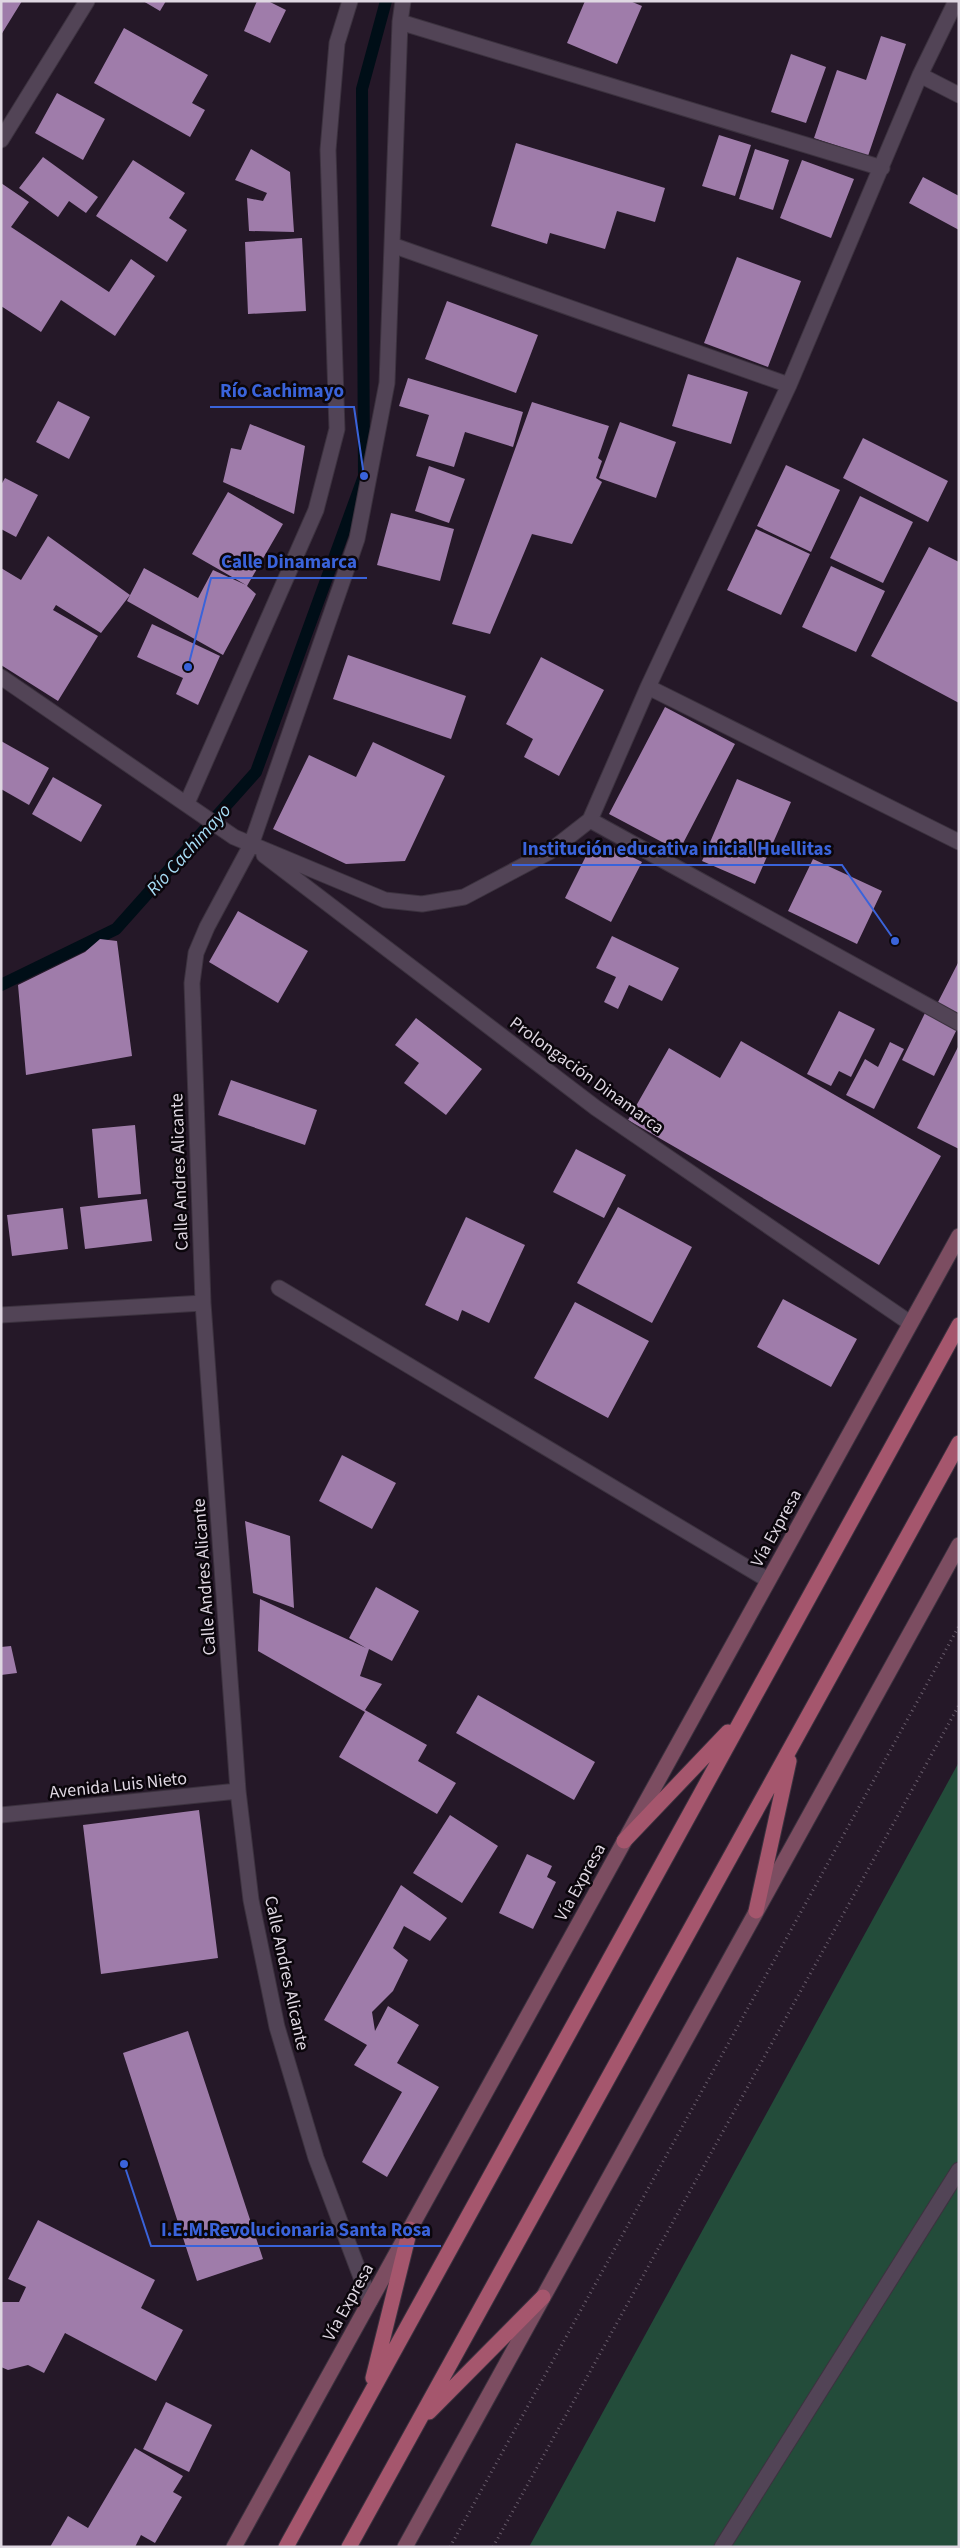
<svg xmlns="http://www.w3.org/2000/svg" width="960" height="2548" font-family="'Source Sans 3',sans-serif">
  <style>
    .green { fill: #234c3a }
    .lines { fill: none; stroke-linecap: round; stroke-linejoin: round }
    .stream { stroke: #000e17; stroke-width: 12 }
    .building { fill: #9f7caa }
    .service-casing { stroke: #3c323f; stroke-width: 17 }
    .minor-casing { stroke: #3c323f; stroke-width: 17 }
    .secondary-casing { stroke: #3c323f; stroke-width: 17 }
    .primary-casing { stroke: #3c323f; stroke-width: 17 }
    .path { stroke: #685c6b; stroke-width: 3; stroke-dasharray: 1 4; stroke-linecap: butt }
    .service { stroke: #524456; stroke-width: 15 }
    .minor { stroke: #524456; stroke-width: 15 }
    .secondary { stroke: #7c4d61; stroke-width: 15 }
    .primary { stroke: #a5566d; stroke-width: 15 }
    .labels { text-anchor: middle; stroke-width: 5; stroke-linejoin: round; paint-order: stroke }
    .street-label { font-size: 18px; fill: #dfd7e2; stroke: #0b060c }
    .water-label { font-size: 19px; font-style: italic; fill: #a7ddf6; stroke: #0b060c }
    .leader { fill: none; stroke: #3a63da; stroke-width: 2 }
    .callout-dot { fill: #3a63da; stroke: #0b060c; stroke-width: 2 }
    .callout-label { font-size: 19px; text-anchor: middle; font-weight: bold; fill: #3a63da; stroke: #0b060c; stroke-width: 5; stroke-linejoin: round; paint-order: stroke }
  </style>
  <rect width="100%" height="100%" fill="#251828"/>
  <path class="green" d="M959,1762V2547H529Z"/>
  <g class="lines">
    <path class="stream" d="M1,985L116,929L256,772L364,476L362,89L386,1"/>
  </g>
  <path class="building" d="M1,1H22L1,35Z
    M143,1H166L160,11Z
    M257,1H268L286,10L270,43L244,31Z
    M585,1H630L642,6L617,64L567,43Z
    M124,28L208,75L192,103L205,110L190,137L94,83Z
    M881,36L906,44L868,156L814,138L837,70L866,80Z
    M791,54L826,67L806,123L771,112Z
    M57,93L105,119L83,160L35,133Z
    M719,135L751,145L735,196L702,186Z
    M516,143L665,188L655,222L617,211L605,249L550,233L547,244L491,226Z
    M251,149L290,172L294,232L249,231L247,198L263,201L267,193L235,180Z
    M755,149L789,160L773,210L739,199Z
    M43,157L98,197L86,213L69,201L58,217L19,188Z
    M133,160L185,193L169,218L187,230L167,262L96,216Z
    M802,160L854,179L831,238L780,218Z
    M923,177L959,196V230L909,203Z
    M1,183L29,202L11,227L109,292L131,259L155,276L115,336L61,300L41,332L1,306Z
    M302,238L306,311L248,314L245,242Z
    M737,257L801,281L768,367L704,343Z
    M447,301L538,335L516,393L425,359Z
    M688,374L748,392L731,444L672,426Z
    M408,378L523,412L513,447L465,432L454,467L416,456L429,415L399,406Z
    M58,401L90,417L69,459L36,442Z
    M532,402L609,426L598,458L602,461L596,478L602,482L572,544L532,534L490,634L452,624Z
    M620,422L676,442L656,498L599,478Z
    M250,424L305,446L294,514L223,482L231,448L241,450Z
    M863,438L948,481L928,522L843,478Z
    M786,465L840,490L811,552L757,526Z
    M429,466L465,479L449,523L415,511Z
    M5,478L38,495L16,537L1,529V485Z
    M228,492L283,524L247,586L256,594L223,655L127,601L144,568L198,598L213,570L246,585L192,554Z
    M860,496L913,522L883,583L830,558Z
    M391,513L454,529L440,581L377,565Z
    M756,529L810,554L781,615L727,590Z
    M48,536L130,595L101,633L56,605L53,610L98,636L58,701L1,665V568L21,580Z
    M929,547L959,562V703L871,656Z
    M831,566L885,591L856,652L802,627Z
    M152,624L220,656L198,705L176,694L183,678L137,657Z
    M348,655L466,696L451,739L333,699Z
    M541,657L604,690L559,776L524,757L533,739L506,724Z
    M665,707L735,744L679,851L609,814Z
    M1,741L49,768L29,805L1,789Z
    M373,742L445,776L405,861L346,864L273,829L309,755L356,777Z
    M53,777L102,805L81,842L32,814Z
    M737,779L791,802L755,884L702,861Z
    M609,845L642,862L611,922L565,898L590,848Z
    M813,859L882,891L857,944L788,911Z
    M238,911L308,951L278,1003L209,962Z
    M612,936L679,968L662,1001L629,985L618,1009L604,1002L616,977L596,968Z
    M100,939L117,941L132,1056L26,1075L18,985L85,952Z
    M959,961V1015L937,1004Z
    M839,1011L875,1029L851,1077L839,1071L831,1086L807,1074Z
    M925,1013L957,1029L934,1076L902,1060Z
    M416,1018L482,1069L446,1115L404,1083L419,1063L395,1045Z
    M741,1041L941,1156L879,1265L628,1120L669,1048L720,1078Z
    M890,1042L904,1049L874,1109L846,1095L865,1059L878,1067Z
    M959,1045V1149L917,1128Z
    M231,1080L317,1110L305,1145L218,1115Z
    M135,1125L141,1194L98,1198L92,1129Z
    M576,1149L626,1175L604,1218L553,1192Z
    M147,1199L152,1241L85,1249L80,1207Z
    M618,1207L692,1247L652,1323L577,1283Z
    M63,1208L68,1249L12,1256L7,1215Z
    M466,1217L525,1245L489,1323L462,1310L458,1321L425,1305Z
    M783,1299L857,1339L831,1387L757,1347Z
    M575,1302L649,1341L608,1418L534,1378Z
    M342,1455L396,1483L372,1529L319,1501Z
    M245,1521L290,1536L294,1608L253,1593Z
    M376,1587L419,1611L392,1661L369,1649L360,1676L382,1684L365,1710L427,1745L418,1761L456,1783L437,1814L339,1757L365,1712L258,1651L260,1599L366,1648L349,1638Z
    M11,1646L17,1673L1,1675V1647Z
    M478,1695L595,1762L574,1800L456,1733Z
    M199,1810L218,1958L101,1974L83,1825Z
    M450,1815L498,1846L462,1903L413,1873Z
    M527,1854L552,1866L547,1877L556,1882L533,1929L499,1913Z
    M401,1885L447,1918L430,1941L404,1926L393,1948L408,1960L393,1991L372,2012L375,2031L388,2006L419,2025L397,2063L439,2087L387,2177L362,2162L402,2092L354,2065L367,2045L324,2020Z
    M188,2031L263,2259L197,2281L123,2053Z
    M38,2220L155,2280L141,2308L183,2330L156,2381L65,2333L44,2373L28,2365L8,2370L1,2367V2302H19L26,2287L8,2279Z
    M166,2402L212,2425L189,2472L143,2449Z
    M135,2448L183,2476L173,2492L182,2497L155,2543L141,2535L135,2547H50L68,2516L88,2528Z"/>
  <g class="lines">
    <defs>
      <path id="service" d="M722,2547L959,2170"/>
      <path id="minor" d="M400,22L882,168
        M920,75L959,95
        M1,140L87,1
        M392,245L789,385
        M1,677L234,837L385,900L422,904L464,897L549,852L590,820L648,687L789,385L920,75L956,1
        M648,687L959,842
        M187,803L316,510L337,429L328,150L337,43L350,1
        M590,820L959,1023
        M264,855L596,1108L910,1323
        M279,1288L768,1580
        M1,1315L203,1303
        M1,1815L238,1791
        M370,2301L316,2158L277,2027L251,1900L238,1791L203,1303L192,983L196,953L207,927L251,845L357,539L387,383L400,22L403,1"/>
      <path id="secondary" d="M234,2547L959,1236
        M405,2547L959,1545"/>
      <path id="primary" d="M624,1841L728,1732
        M756,1911L789,1761
        M373,2378L410,2229
        M429,2412L543,2297
        M286,2547L959,1325
        M349,2547L959,1443"/>
    </defs>
    <use href="#service" class="service-casing"/>
    <use href="#minor" class="minor-casing"/>
    <use href="#secondary" class="secondary-casing"/>
    <use href="#primary" class="primary-casing"/>
    <path class="path" d="M450,2547L959,1626
      M493,2547L959,1705"/>
    <use href="#service" class="service"/>
    <use href="#minor" class="minor"/>
    <use href="#secondary" class="secondary"/>
    <use href="#primary" class="primary"/>
  </g>
  <g class="labels">
    <g class="street-label">
      <text transform="translate(587 1075) rotate(36)" y="6">Prolongación Dinamarca</text>
      <text transform="translate(179 1172) rotate(-92)" y="6">Calle Andres Alicante</text>
      <text transform="translate(776 1528) rotate(-61)" y="6">Vía Expresa</text>
      <text transform="translate(204 1577) rotate(-94)" y="6">Calle Andres Alicante</text>
      <text transform="translate(118 1785) rotate(-6)" y="6">Avenida Luis Nieto</text>
      <text transform="translate(580 1882) rotate(-61)" y="6">Vía Expresa</text>
      <text transform="translate(287 1973) rotate(78)" y="6">Calle Andres Alicante</text>
      <text transform="translate(348 2302) rotate(-61)" y="6">Vía Expresa</text>
    </g>
    <g class="water-label">
      <text transform="translate(188 849) rotate(-48)" y="7">Río Cachimayo</text>
    </g>
  </g>
  <path class="leader" d="M364 476L354 407H210M188 667L211 578H367M895 941L842 865H512M124 2164L151 2246H441"/>
  <g class="callout-dot">
    <circle cx="364" cy="476" r="5"/>
    <circle cx="188" cy="667" r="5"/>
    <circle cx="895" cy="941" r="5"/>
    <circle cx="124" cy="2164" r="5"/>
  </g>
  <g class="callout-label">
    <text x="282" y="397">Río Cachimayo</text>
    <text x="289" y="568">Calle Dinamarca</text>
    <text x="677" y="855">Institución educativa inicial Huellitas</text>
    <text x="296" y="2236">I.E.M.Revolucionaria Santa Rosa</text>
  </g>
  <rect width="960" height="2548" fill="none" stroke="#dfd7e2" stroke-width="5"/>
</svg>
